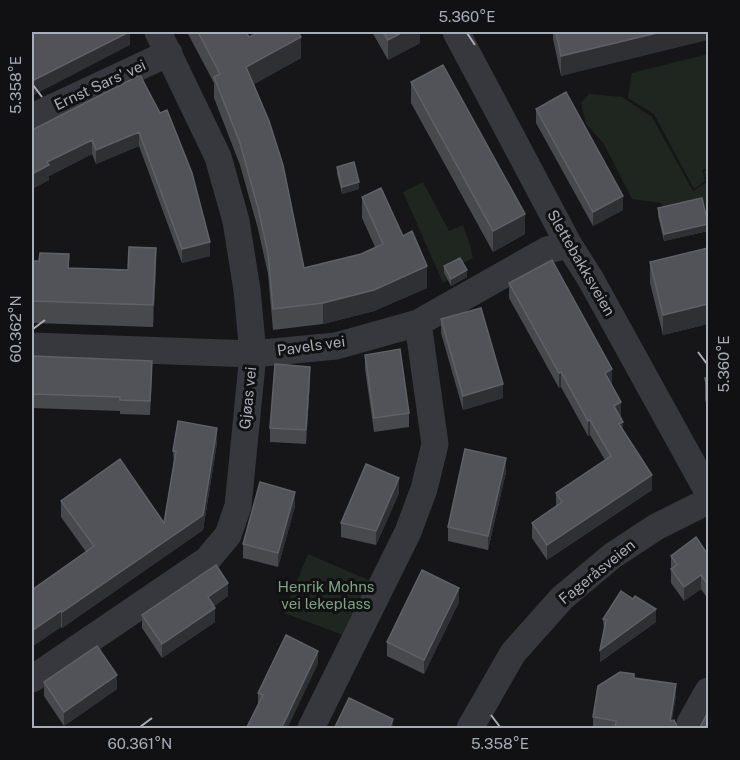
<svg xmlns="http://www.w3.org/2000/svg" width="740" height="760" font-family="'Public Sans',sans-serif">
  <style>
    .green { fill: #1e261f }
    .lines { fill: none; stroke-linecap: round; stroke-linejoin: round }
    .minor { stroke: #37383d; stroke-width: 27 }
    .wall { fill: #47494d }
    .shaded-wall { fill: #2f3033 }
    .building { fill: #525359; stroke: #5f6168; stroke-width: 1.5 }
    .ticks { fill: none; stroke: #a8adb8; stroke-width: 2 }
    .labels { text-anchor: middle; stroke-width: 6; stroke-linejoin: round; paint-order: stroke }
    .street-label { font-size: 15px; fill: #a8adb8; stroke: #111113 }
    .park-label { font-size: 15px; fill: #7fa381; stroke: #111113 }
    .neatline { fill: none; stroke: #a8adb8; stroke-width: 2 }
    .ticks-label { font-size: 15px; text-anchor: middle; fill: #a8adb8 }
  </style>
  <rect width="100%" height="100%" fill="#161618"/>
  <path class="green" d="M708,54V168L702,170L705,181L694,189L654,114L628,98L632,73Z
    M589,94L622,97L652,117L693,191L707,182L704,171L708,170V220L704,202L665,210L661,203L632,199L604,144L586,124L581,103Z
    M423,182L449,231L463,225L470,245L473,258L444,273L448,280L443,283L403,192Z
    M308,554L373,582L346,636L284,613Z"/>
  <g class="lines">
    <path class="minor" d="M456,32L569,245L590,278L708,492
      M32,117L169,53
      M32,346L253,354L336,346L418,323L547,250L569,245
      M32,679L207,560L228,535L238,506L253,354L247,290L236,221L218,157L158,32
      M311,728L408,532L424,489L435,444L418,323
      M470,728L513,653L562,598L612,556L656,527L708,501
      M689,728L690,723L708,691"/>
  </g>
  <path class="wall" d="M187,32H246L249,37L301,58L254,84L304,268L361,254L375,247L362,218V197L403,236L427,288L374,311L323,324L273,330L268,274L258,229L240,165L214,98V83Z
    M372,32H420V43L388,60Z
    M553,32H708L561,76L553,39Z
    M140,75L210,256L182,263L139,146L96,164L92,154L49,176V180L32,189Z
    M411,82L525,234L493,252L411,103Z
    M536,109L623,210L593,226L536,123Z
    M337,167L359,189L342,194L337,174Z
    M658,208L708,231L664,241L658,216Z
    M708,248V324L663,335L650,283V262Z
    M32,261L69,268L128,270H156L153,327L32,323Z
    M444,266L467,277L451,286L444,273Z
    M509,283L612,384L621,417L623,431L652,490L547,560L532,538V523L556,506V493L605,460L590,435L588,436L561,387L559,388L509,298Z
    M441,319L503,398L463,410L441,333Z
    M365,355L409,413V427L374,432L365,369Z
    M32,356L152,375L150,415L120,414V411L32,408Z
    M705,378H708V412L705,399Z
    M310,381L306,444L270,442V428Z
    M217,443L203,530L62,628L61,627L33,646L32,644V590L86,552L61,517V501L164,523L174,466L173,451Z
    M506,472L488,550L448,541V527Z
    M399,493L376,545L341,537V523Z
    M295,506L278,567L243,558V544Z
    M708,555V599L701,589L684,601L671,583V556Z
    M228,596L214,606L215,622L162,658L142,628V615Z
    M459,602L424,674L387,656V642Z
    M603,619L656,622L600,662L604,631Z
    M318,664L258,705V693Z
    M634,678L676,696L672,720L680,729H593V717Z
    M44,682L117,689L64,726L44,696Z"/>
  <path class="shaded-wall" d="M129,32H130V45L32,96V81Z
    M403,32H420V43L388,60V40Z
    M661,32H708V40L561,76V56Z
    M301,37V58L246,88V67Z
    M139,132V146L96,164V150Z
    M92,140V154L49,176V180L32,189V174L47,162Z
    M359,182V189L342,194V187Z
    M623,196V210L593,226V212Z
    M525,214V234L493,252V231Z
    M708,224V231L664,241V234Z
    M210,242V256L182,263V249Z
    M156,248V270L153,327V305Z
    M427,266V288L374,311L323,324V303Z
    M467,270V277L451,286V279Z
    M708,304V324L663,335V315Z
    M310,367V381L306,444V430Z
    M612,369V384L605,388V373Z
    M561,372V387L559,388V373Z
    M503,384V398L463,410V396Z
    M621,402V417L614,421V406Z
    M590,420V435L588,436V421Z
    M623,422V437L619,424Z
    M217,428V443L203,530L62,628V612L203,515Z
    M506,458V472L488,550V536Z
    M652,475V490L547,560V545Z
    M399,478V493L376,545V531Z
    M295,492V506L278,567V553Z
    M701,575V589L684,601V587Z
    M228,583V596L208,611V597Z
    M459,588V602L424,674V660Z
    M215,608V622L162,658V644Z
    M656,609V622L600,662V650Z
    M61,611V627L33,646V630Z
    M318,651V664L287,729H281Z
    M117,675V689L64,726V712Z
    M676,684V696L670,729V721Z
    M393,719V729H389Z"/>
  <path class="building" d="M36,32H129L32,81V34Z
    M198,32H246L249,37L259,32H298L301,37L246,67L269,121L283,165L304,268L361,254L383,244L362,197L381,188L403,236L412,231L427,266L374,290L323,303L273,309L268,253L258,208L240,143L214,77L220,74Z
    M383,32H403L388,40Z
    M556,32H661L561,56Z
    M443,65L525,214L493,231L411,82Z
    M140,75L160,113L167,110L192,173L210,242L182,249L139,132L96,150L92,140L47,162L49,165L32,174V130Z
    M566,92L623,196L593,212L536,109Z
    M354,162L359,182L342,187L337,167Z
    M702,198L708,224L664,234L658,208Z
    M129,247L156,248L153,305L32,301V261H39L40,253L69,254L68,268L128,270Z
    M708,248V304L663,315L650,262Z
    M460,258L467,270L451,279L444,266Z
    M552,260L612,369L605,373L621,402L614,406L623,422L619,424L652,475L547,545L532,523L562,502L556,493L611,456L590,420L588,421L561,372L559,373L509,283Z
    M481,308L503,384L463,396L441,319Z
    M400,349L409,413L374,418L365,355Z
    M32,356L152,361L150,401L120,400V397L32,394Z
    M275,364L310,367L306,430L270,428Z
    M705,378H708V392Z
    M178,421L217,428L203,515L62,612L61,611L33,630L32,629V590L94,546L61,501L120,459L164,523L176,451H173Z
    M465,449L506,458L488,536L448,527Z
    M366,464L399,478L376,531L341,523Z
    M260,482L295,492L278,553L243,544Z
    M696,537L708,555V585L701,575L684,587L671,569L677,565L671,556Z
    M216,565L228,583L208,597L215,608L162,644L142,615Z
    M422,570L459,588L424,660L387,642Z
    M621,591L633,599L635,596L656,609L600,650L606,620L603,619Z
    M286,635L318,651L281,729H246L263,695L258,693Z
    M97,646L117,675L64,712L44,682Z
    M620,672L634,674V678L676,684L670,721L674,720L678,728L680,729H615L616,721L593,717L598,686Z
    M349,698L393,719L389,729H334Z
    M708,713V729H698L700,727L707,714Z"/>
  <path class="ticks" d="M467,33L475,45M33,85L42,97M33,329L45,320M698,352L707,364M491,715L500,727M140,727L152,718"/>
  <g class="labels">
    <g class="street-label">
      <text transform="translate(100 85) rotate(-25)" y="5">Ernst Sars' vei</text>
      <text transform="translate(581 263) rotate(60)" y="5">Slettebakksveien</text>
      <text transform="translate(311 346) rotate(-8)" y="5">Pavels vei</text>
      <text transform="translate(248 398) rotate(-84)" y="5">Gjøas vei</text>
      <text transform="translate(597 572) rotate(-39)" y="5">Fageråsveien</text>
    </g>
    <g class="park-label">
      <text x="326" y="592">Henrik Mohns<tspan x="326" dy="17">vei lekeplass</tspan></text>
    </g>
  </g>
  <rect width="740" height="760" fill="none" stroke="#111113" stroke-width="66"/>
  <rect x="33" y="33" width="674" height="694" class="neatline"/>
  <g class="ticks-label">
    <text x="467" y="22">5.360°E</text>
    <text transform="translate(16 85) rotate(-90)" y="5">5.358°E</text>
    <text transform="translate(16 329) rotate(-90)" y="5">60.362°N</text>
    <text transform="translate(724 364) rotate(-90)" y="5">5.360°E</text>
    <text x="140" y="749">60.361°N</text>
    <text x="500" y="749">5.358°E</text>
  </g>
</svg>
